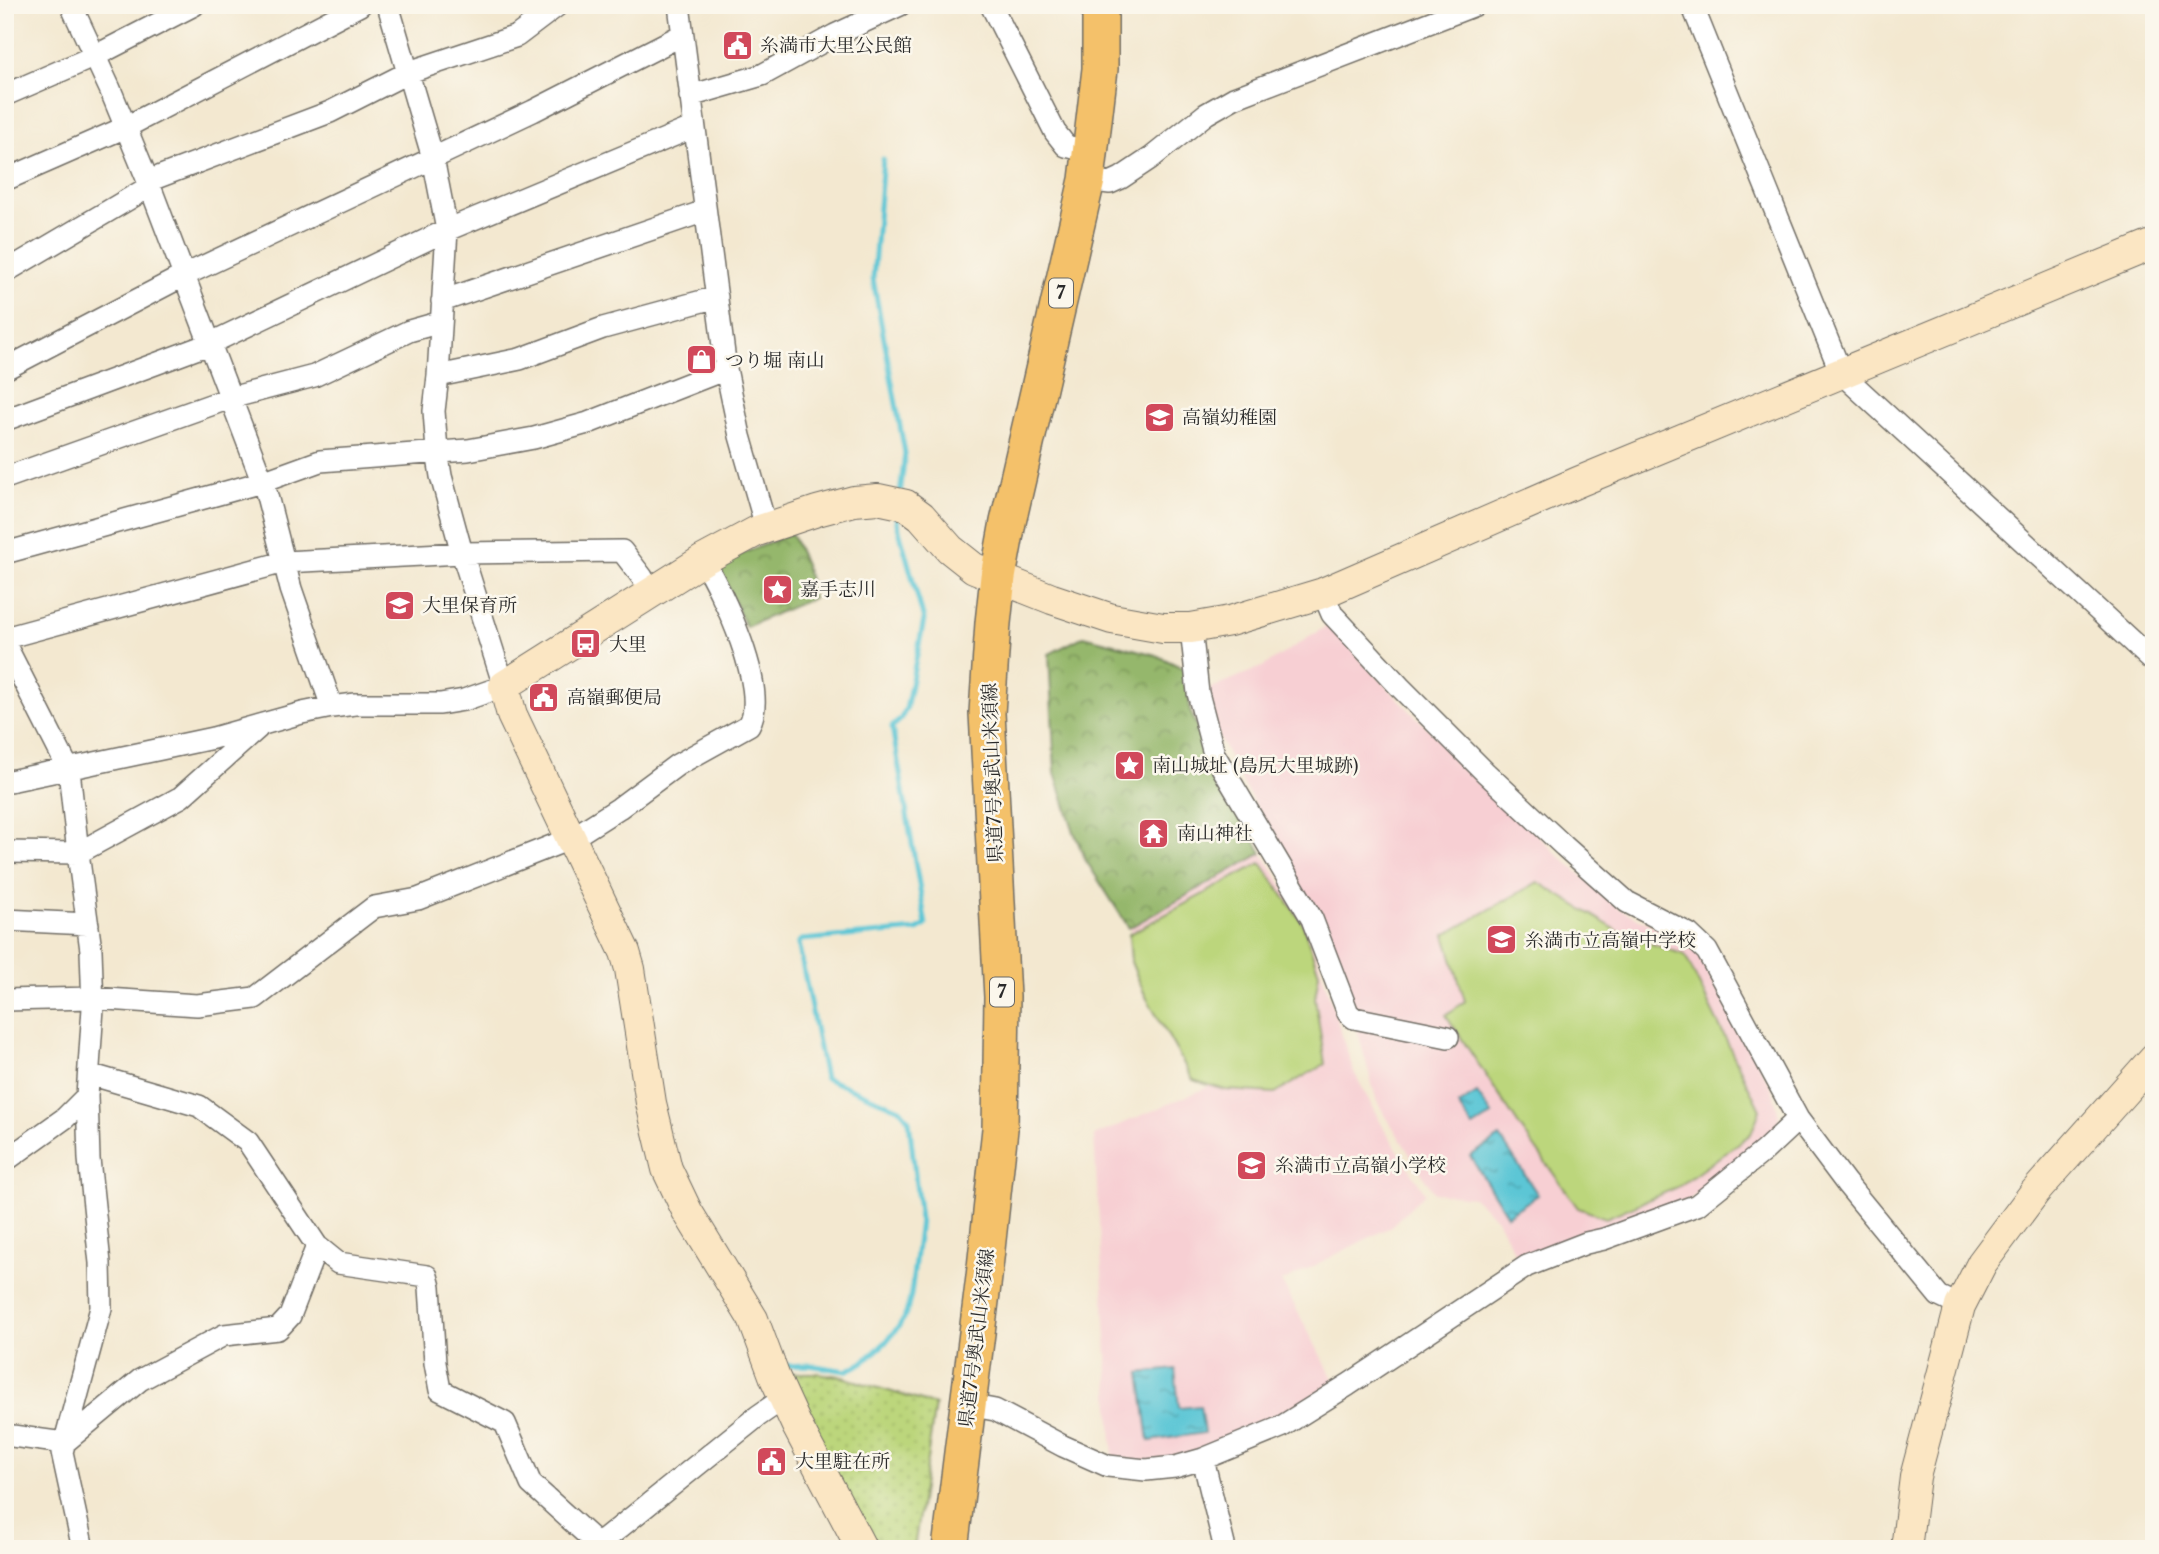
<svg xmlns="http://www.w3.org/2000/svg" width="2159" height="1554" font-family="'Libre Caslon Text','Noto Serif JP',serif">
  <style>
    .built { fill: #f7cfd3 }
    .grass { fill: url(#grass-dots); stroke: #748054; stroke-width: 2 }
    .forest { fill: url(#forest-crowns); stroke: #60714c; stroke-width: 2 }
    .garden { fill: #bcd67c; stroke: #748054; stroke-width: 2 }
    .water { fill: url(#water-ripples); stroke: #437880; stroke-width: 2 }
    .lines { fill: none; stroke-linecap: round; stroke-linejoin: round }
    .stream { stroke: #5bc6d5; stroke-width: 5 }
    .street-casing { stroke: #716d65; stroke-width: 24 }
    .secondary-casing { stroke: #716d65; stroke-width: 32 }
    .primary-casing { stroke: #716d65; stroke-width: 38 }
    .street { stroke: #fff; stroke-width: 21 }
    .secondary { stroke: #fbe6c3; stroke-width: 30 }
    .primary { stroke: #f4c16a; stroke-width: 35 }
    .labels { text-anchor: middle; stroke-width: 5; stroke-linejoin: round; paint-order: stroke }
    .shield { fill: #fbf7ec; stroke: #696865; stroke-width: 2 }
    .shield-label { font-size: 18px; font-weight: bold; fill: #2b2b2b }
    .poi-label { font-size: 19px; fill: #2b2b2b; stroke: #fbf7ec; text-anchor: start }
    .street-label { font-size: 19px; fill: #2b2b2b; stroke: #fbf7ec }
  </style>
  <defs>
    <pattern id="grass-dots" width="8" height="8" patternUnits="userSpaceOnUse" patternTransform="scale(1.75)"><rect width="8" height="8" fill="#bcd67c"/><path d="M2 2h.1M6 6h.1" fill="none" stroke="#a2b86b" stroke-width="1.8" stroke-linecap="round"/></pattern>
    <pattern id="forest-crowns" width="20" height="18" patternUnits="userSpaceOnUse" patternTransform="scale(1.75)"><rect width="20" height="18" fill="#95b76c"/><path d="M2 6a3 3 0 1 1 6 0M12 15a3 3 0 1 1 6 0" fill="none" stroke="#7a9559"/></pattern>
    <pattern id="water-ripples" width="26" height="14" patternUnits="userSpaceOnUse" patternTransform="scale(1.75)"><rect width="26" height="14" fill="#5bc6d5"/><path d="M2 4q2-2 4 0t4 0M15 11q2-2 4 0t4 0" fill="none" stroke="#4ba1ad"/></pattern>
  </defs>
  <rect width="100%" height="100%" fill="#fbf7ec"/>
  <filter id="ink" filterUnits="userSpaceOnUse"><feTurbulence type="fractalNoise" baseFrequency=".0143" numOctaves="2"/><feDisplacementMap in="SourceGraphic" scale="14" xChannelSelector="R" yChannelSelector="G"/><feConvolveMatrix kernelMatrix="1 2 1 2 8 2 1 2 1" color-interpolation-filters="sRGB"/></filter>
  <filter id="wash" filterUnits="userSpaceOnUse"><feTurbulence type="fractalNoise" baseFrequency=".00686" numOctaves="4" result="noise"/><feDisplacementMap in="SourceGraphic" scale="28" xChannelSelector="R" yChannelSelector="G"/><feGaussianBlur stdDeviation="1.57" result="paint"/><feColorMatrix in="noise" values="0 0 0 0 0 0 0 0 0 0 0 0 0 0 0 0 0 1.4 0 .05"/><feComposite in="paint" operator="in"/></filter>
  <g filter="url(#wash)">
    <rect width="100%" height="100%" fill="#f3e8d0"/>
    <path class="built" d="M1328,625L1410,711L1559,856L1620,909L1669,934L1690,947L1698,955L1772,1088L1779,1115L1778,1124L1771,1133L1689,1200L1518,1259L1497,1219L1473,1197L1434,1193L1377,1102L1352,1011L1264,823L1210,720L1209,689L1264,666Z
      M1262,853L1305,921L1354,1072L1382,1125L1425,1193L1390,1227L1282,1282L1336,1384L1292,1414L1225,1444L1153,1462L1113,1458L1094,1136L1208,1087L1167,1010L1129,928Z"/>
    <path class="grass" d="M784,1373H817L839,1376L935,1405L914,1549H880L827,1460Z"/>
    <path class="forest" d="M791,533L805,564L813,598L746,627L719,570L721,563Z
      M1084,636L1156,655L1187,670L1190,711L1221,779L1262,853L1129,928L1085,859L1074,832L1055,773L1049,654Z"/>
    <path class="garden" d="M1261,863L1302,922L1319,973L1315,998L1325,1064L1275,1093L1225,1090L1193,1080L1145,995L1131,962L1129,934Z
      M1538,882L1623,934L1685,955L1760,1110L1751,1134L1678,1187L1606,1218L1578,1208L1518,1124L1446,1015L1465,1001L1445,935Z"/>
    <path class="water" d="M1477,1093L1492,1115L1473,1127L1458,1105Z
      M1500,1137L1538,1195L1507,1215L1470,1156Z
      M1175,1369L1179,1408L1200,1406L1204,1433L1149,1441L1140,1373Z"/>
    <g class="lines">
      <path class="stream" d="M883,159L873,279L905,453L900,495
        M781,1366L809,1365L846,1371L862,1363L885,1343L899,1326L906,1314L911,1295L920,1220L909,1120L900,1109L825,1078L799,947V942L801,940L917,930L926,925L892,727L900,720L906,709L924,620L897,523L898,512"/>
    </g>
  </g>
  <g filter="url(#ink)">
    <g class="lines">
      <defs>
        <path id="street" d="M71,5L110,89L148,181L265,488L291,589L332,707
          M679,5L726,369L740,436L766,527
          M991,5L1055,132L1066,146L1091,152
          M1692,5L1841,373L2154,662
          M5,95L95,56L194,5
          M690,96L762,75L835,35L900,5
          M5,180L126,127L360,5
          M1087,180L1110,183L1121,178L1151,158L1206,114L1234,98L1475,5
          M148,181L330,112L409,72L517,36L558,5
          M5,272L149,187
          M442,301L705,211
          M5,369L183,276L533,111L682,35
          M438,376L520,359L603,328L717,297
          M5,420L209,344L447,230L694,127
          M5,478L230,398L314,376L409,331L441,322
          M5,553L262,482L320,461L468,450L534,438L588,423L726,369
          M1323,593L1332,614L1400,687L1486,773L1564,846L1627,902L1689,934L1707,951L1798,1119L1846,1183L1939,1296L1960,1306
          M1191,628L1198,693L1214,754L1312,919L1348,1013L1354,1018L1448,1037
          M5,638L284,562L462,553L622,551L642,577L650,592
          M5,644L69,770L78,853L91,950L93,1008L87,1096L89,1159L100,1263L101,1308L62,1452L83,1549
          M5,782L213,738L302,713L332,707L355,704H440L464,700L504,686L462,553L441,476L437,451L434,411L438,376L447,230L433,158L388,5
          M5,852L78,853L181,797L258,728
          M5,920L88,924
          M5,1000L92,998L197,1005L255,998L374,907L418,899L572,838L619,808L677,765L749,725C770,690 722,592 703,560
          M5,1161L65,1118L87,1096
          M317,1246L338,1263L427,1276L430,1287L435,1363L440,1390L505,1423L531,1484L603,1549
          M968,1405L995,1410L1063,1446L1108,1466L1146,1470L1175,1467L1203,1459L1281,1427L1348,1385L1527,1266L1586,1243L1604,1239L1697,1205L1764,1151L1798,1119
          M5,1435L64,1443L140,1380L224,1335L278,1329L290,1316L317,1246L248,1142L199,1106L89,1074
          M1203,1459L1225,1549
          M593,1549L758,1416L784,1398"/>
        <path id="secondary" d="M862,1549L797,1426L775,1378L753,1319L687,1211L667,1169L651,1103L630,969L625,952L512,715L504,686L703,560L757,531L817,511L854,501L878,499L906,505L921,516L950,549L974,568L1052,599L1112,619L1163,628H1191L1230,621L1323,593L1578,482L2154,244
          M1906,1549L1915,1477L1942,1375L1960,1306L1982,1263L2035,1192L2154,1058"/>
        <path id="primary" d="M950,1549L984,1277L1000,1129L1002,997L987,713L993,623L998,577L1008,522L1087,180L1100,69V5"/>
      </defs>
      <use href="#street" class="street-casing"/>
      <use href="#secondary" class="secondary-casing"/>
      <use href="#primary" class="primary-casing"/>
      <use href="#street" class="street"/>
      <use href="#secondary" class="secondary"/>
      <use href="#primary" class="primary"/>
    </g>
  </g>
  <defs>
    <symbol id="civic-square" viewBox="-11 -11 22 22"><rect x="-9" y="-9" width="18" height="18" rx="4" fill="#d1495b" stroke="#fbf7ec"/><path d="M-.6-6.5H3V-4.5H.6V-3L4-1V1h2V6H-6V1h2V-1L-.6-3ZM-1.2 2.5V6h2.4V2.5Z" fill="#fff"/></symbol>
    <symbol id="shop-square" viewBox="-11 -11 22 22"><rect x="-9" y="-9" width="18" height="18" rx="4" fill="#d1495b" stroke="#fbf7ec"/><path d="M-5-2.5h2.3a2.7 3.5 0 0 1 5.4 0H5L5.5 6h-11ZM-1.5-2.5h3a1.5 2.3 0 0 0-3 0Z" fill="#fff"/></symbol>
    <symbol id="school-square" viewBox="-11 -11 22 22"><rect x="-9" y="-9" width="18" height="18" rx="4" fill="#d1495b" stroke="#fbf7ec"/><path d="M0-5L7-2L0 1L-7-2ZM-4 1L0 2.5L4 1V4Q0 6-4 4Z" fill="#fff"/></symbol>
    <symbol id="sight-square" viewBox="-11 -11 22 22"><rect x="-9" y="-9" width="18" height="18" rx="4" fill="#d1495b" stroke="#fbf7ec"/><path d="M0-6L1.8-2.2L6-1.7L2.9 1.2L3.7 5.4L0 3.3L-3.7 5.4L-2.9 1.2L-6-1.7L-1.8-2.2Z" fill="#fff"/></symbol>
    <symbol id="bus-square" viewBox="-11 -11 22 22"><rect x="-9" y="-9" width="18" height="18" rx="4" fill="#d1495b" stroke="#fbf7ec"/><path d="M-5-6H5V4H4V6H2V4H-2V6H-4V4H-5ZM-3.5-4V0h7V-4ZM-3.5 1.2v1.5H-2V1.2ZM2 1.2v1.5H3.5V1.2Z" fill="#fff"/></symbol>
    <symbol id="temple-square" viewBox="-11 -11 22 22"><rect x="-9" y="-9" width="18" height="18" rx="4" fill="#d1495b" stroke="#fbf7ec"/><path d="M0-6L5-2H3V0L6.5 2.5H4V6H1.5V3h-3V6H-4V2.5H-6.5L-3 0V-2H-5Z" fill="#fff"/></symbol>
  </defs>
  <g fill-rule="evenodd">
    <use href="#civic-square" x="720" y="28" width="35" height="35"/>
    <use href="#shop-square" x="684" y="342" width="35" height="35"/>
    <use href="#school-square" x="1142" y="400" width="35" height="35"/>
    <use href="#sight-square" x="760" y="572" width="35" height="35"/>
    <use href="#school-square" x="382" y="588" width="35" height="35"/>
    <use href="#bus-square" x="568" y="626" width="35" height="35"/>
    <use href="#civic-square" x="526" y="680" width="35" height="35"/>
    <use href="#sight-square" x="1112" y="748" width="35" height="35"/>
    <use href="#temple-square" x="1136" y="816" width="35" height="35"/>
    <use href="#school-square" x="1484" y="922" width="35" height="35"/>
    <use href="#school-square" x="1234" y="1148" width="35" height="35"/>
    <use href="#civic-square" x="754" y="1444" width="35" height="35"/>
  </g>
  <g class="labels">
    <g class="shield">
      <rect x="1049" y="278.5" width="24" height="29" rx="5"/>
      <rect x="990" y="977.5" width="24" height="29" rx="5"/>
    </g>
    <g class="shield-label">
      <text x="1061" y="299">7</text>
      <text x="1002" y="998">7</text>
    </g>
    <g class="poi-label">
      <text x="760" y="52">糸満市大里公民館</text>
      <text x="725" y="367">つり堀 南山</text>
      <text x="1182" y="424">高嶺幼稚園</text>
      <text x="800" y="596">嘉手志川</text>
      <text x="422" y="612">大里保育所</text>
      <text x="609" y="651">大里</text>
      <text x="567" y="704">高嶺郵便局</text>
      <text x="1152" y="772">南山城址 (島尻大里城跡)</text>
      <text x="1177" y="840">南山神社</text>
      <text x="1525" y="947">糸満市立高嶺中学校</text>
      <text x="1275" y="1172">糸満市立高嶺小学校</text>
      <text x="795" y="1468">大里駐在所</text>
    </g>
    <g class="street-label">
      <text transform="translate(992 773) rotate(-92)" y="7">県道7号奥武山米須線</text>
      <text transform="translate(976 1338) rotate(-83)" y="7">県道7号奥武山米須線</text>
    </g>
  </g>
  <rect width="2159" height="1554" fill="none" stroke="#fbf7ec" stroke-width="28"/>
</svg>
